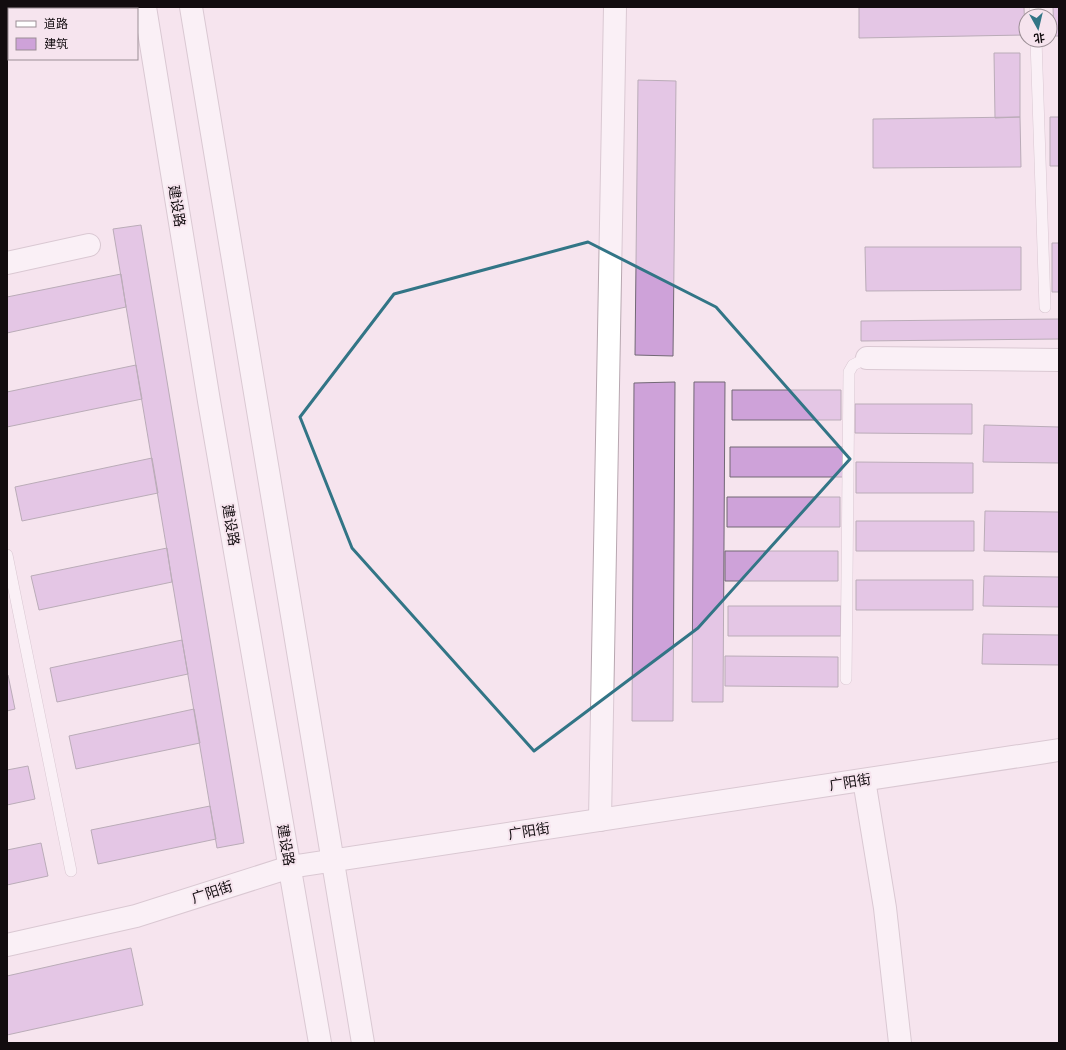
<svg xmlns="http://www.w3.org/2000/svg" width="1066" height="1050" font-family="'Titillium Web','Noto Sans SC',sans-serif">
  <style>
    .building { fill: #cea2d9; stroke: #726875 }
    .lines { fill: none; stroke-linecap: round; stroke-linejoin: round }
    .service-casing { stroke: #b8a7b0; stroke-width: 12 }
    .minor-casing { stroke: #b8a7b0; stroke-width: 24 }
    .tertiary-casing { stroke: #b8a7b0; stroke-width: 24 }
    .service { stroke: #fff; stroke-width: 11 }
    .minor { stroke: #fff; stroke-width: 22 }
    .tertiary { stroke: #fff; stroke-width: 22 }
    .marked { fill: none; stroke: #327586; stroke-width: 3; stroke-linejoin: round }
    .labels { text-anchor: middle; stroke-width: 4; stroke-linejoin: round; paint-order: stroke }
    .street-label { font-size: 14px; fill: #120c0f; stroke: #f6e4ee }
  </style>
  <rect width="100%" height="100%" fill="#f6e4ee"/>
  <path class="building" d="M859,7H1024L1025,35L859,38Z
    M1053,7H1059V36H1054Z
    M994,53H1020V117L995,118Z
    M638,80L676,81L673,356L635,355Z
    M1020,117L1021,167L873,168V119Z
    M1050,117H1059V166H1050Z
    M141,225L244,843L217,848L113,229Z
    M1052,243H1059V292H1052Z
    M865,247H1021V290L866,291Z
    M121,274L126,307L7,333V297Z
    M1059,319V339L861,341V321Z
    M136,365L142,399L7,427V392Z
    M675,382L673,721H632L634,383Z
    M694,382H725L723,702H692Z
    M732,390H841V420H732Z
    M855,404H972V434L855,433Z
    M984,425L1059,427V463L983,462Z
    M730,447H843V477H730Z
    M152,458L158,493L22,521L15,487Z
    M856,462L973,463V493H856Z
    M727,497H840V527H727Z
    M985,511L1059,512V552L984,551Z
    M856,521H974V551H856Z
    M167,548L172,582L39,610L31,576Z
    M725,551H838V581H725Z
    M984,576L1059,577V607L983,606Z
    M856,580H973V610H856Z
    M728,606H841V636H728Z
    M983,634L1059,635V665L982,664Z
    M182,640L188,674L57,702L50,668Z
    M725,656L838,657V687L725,686Z
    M8,675L15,709L7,711V676Z
    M194,709L200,743L76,769L69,736Z
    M28,766L35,799L7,805V770Z
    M210,806L216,839L98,864L91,830Z
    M41,843L48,876L7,885V850Z
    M131,948L143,1005L7,1035V976Z"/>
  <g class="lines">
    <defs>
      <path id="service" d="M1035,7V16
        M1036,40L1045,307
        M7,555L71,871
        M846,679L849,372L853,365L867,358"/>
      <path id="minor" d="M7,263L89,245
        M867,358L1059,360
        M864,780L885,908L900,1043
        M600,820L615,7
        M7,945L136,916L290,867"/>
      <path id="tertiary" d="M145,7L209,401L320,1043
        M191,7L363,1043
        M290,867L1059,750"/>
    </defs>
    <use href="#service" class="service-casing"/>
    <use href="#minor" class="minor-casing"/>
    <use href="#tertiary" class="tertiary-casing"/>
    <use href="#service" class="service"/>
    <use href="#minor" class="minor"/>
    <use href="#tertiary" class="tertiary"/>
  </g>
  <path d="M0 0H1066V1050H0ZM588,242L716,307L850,459L698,628L534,751L352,548L300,417L394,294Z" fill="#f6e4ee" fill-opacity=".55" fill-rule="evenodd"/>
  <path class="marked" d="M588,242L716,307L850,459L698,628L534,751L352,548L300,417L394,294Z"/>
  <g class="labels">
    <g class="street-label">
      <text transform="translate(177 206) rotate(81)" y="5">建设路</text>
      <text transform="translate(231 525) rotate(80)" y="5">建设路</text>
      <text transform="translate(850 782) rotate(-9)" y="5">广阳街</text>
      <text transform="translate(529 831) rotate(-9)" y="5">广阳街</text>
      <text transform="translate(286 845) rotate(80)" y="5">建设路</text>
      <text transform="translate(212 892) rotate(-18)" y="5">广阳街</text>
    </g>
  </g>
  <rect width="1066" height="1050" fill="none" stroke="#120c0f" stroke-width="16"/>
  <rect x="8" y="8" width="130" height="52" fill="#f6e4ee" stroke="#9b8e95"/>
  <rect x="16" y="21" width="20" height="6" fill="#ffffff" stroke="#9b8e95"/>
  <text x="44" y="28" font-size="12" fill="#120c0f">道路</text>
  <rect x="16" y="38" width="20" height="12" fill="#cea2d9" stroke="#9b8e95"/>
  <text x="44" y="48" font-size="12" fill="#120c0f">建筑</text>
  <g transform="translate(1038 28) rotate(172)"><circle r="19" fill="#f6e4ee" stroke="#9b8e95"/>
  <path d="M0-3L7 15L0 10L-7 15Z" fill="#327586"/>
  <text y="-6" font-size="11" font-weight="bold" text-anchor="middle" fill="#120c0f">北</text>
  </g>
</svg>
